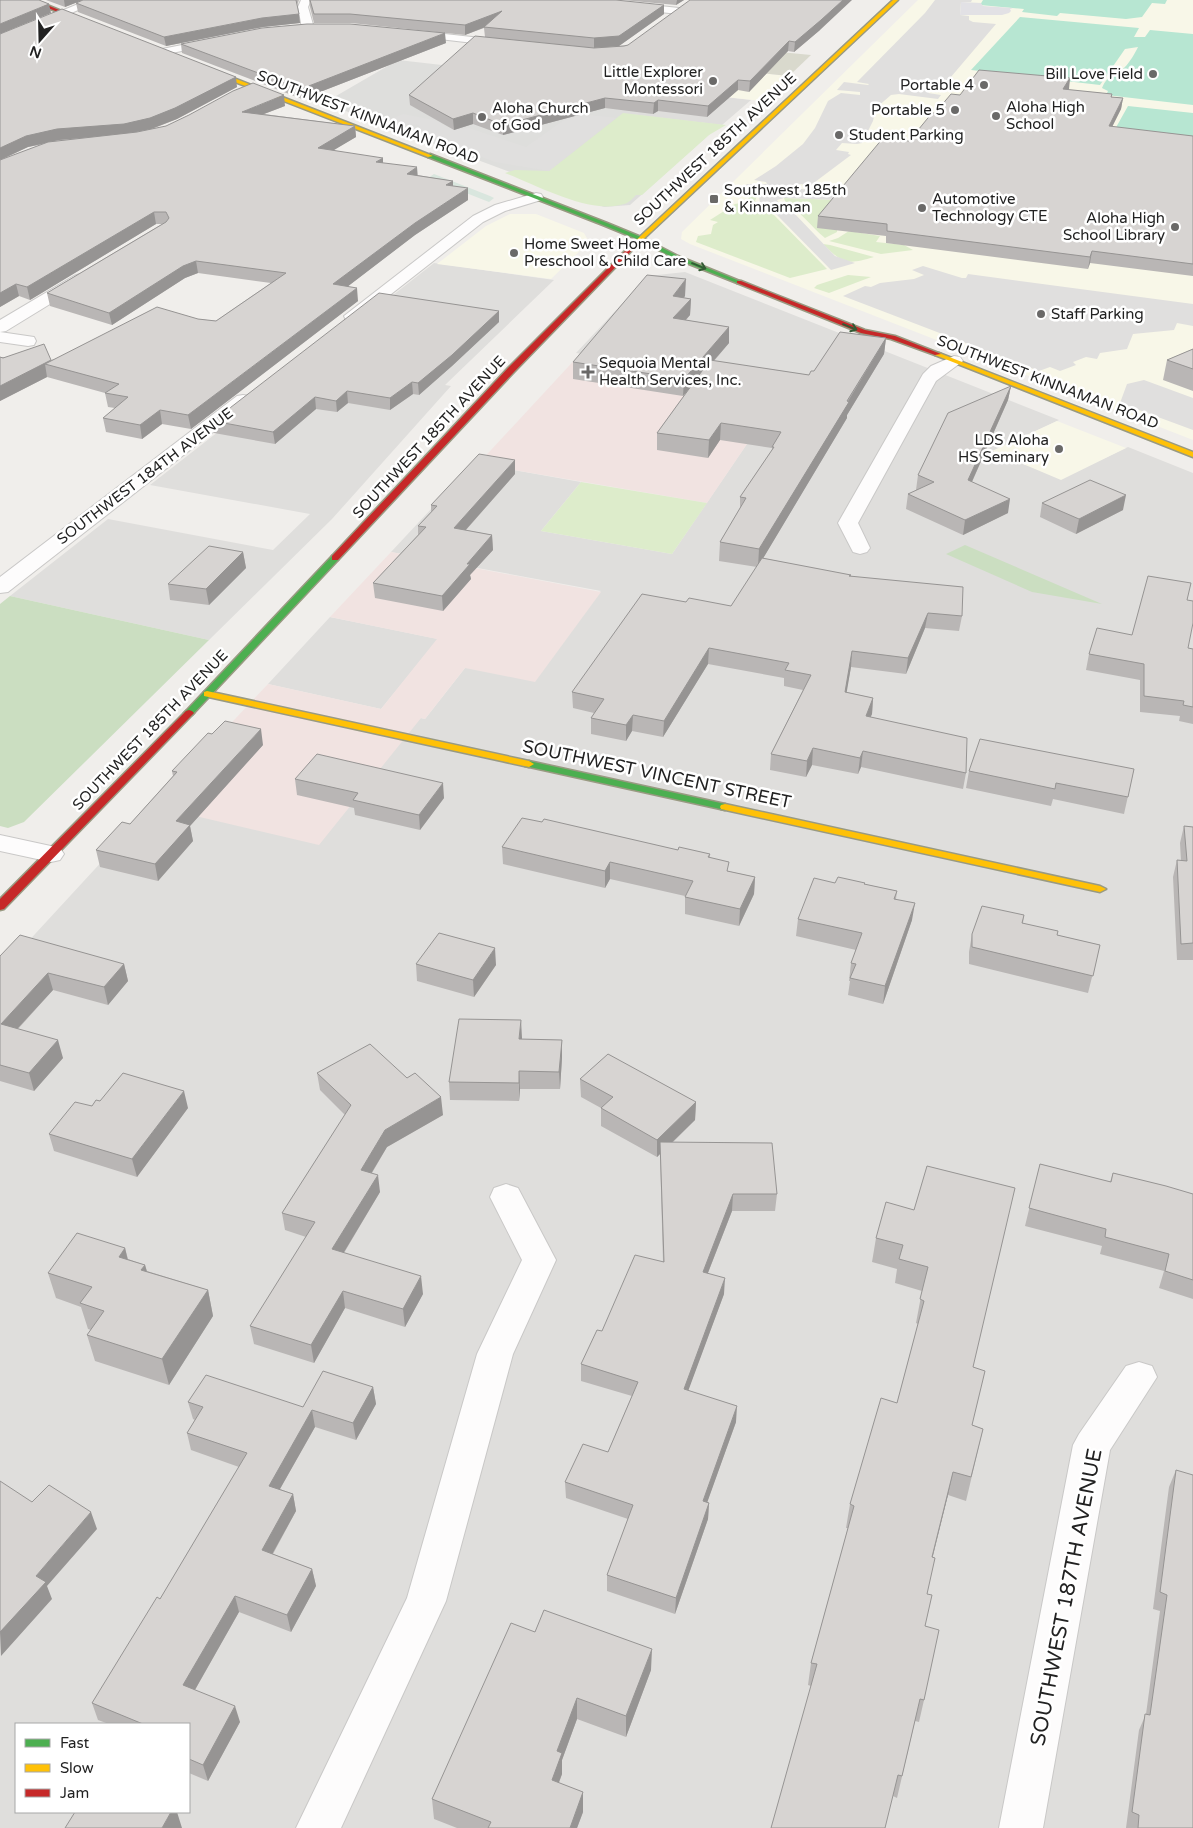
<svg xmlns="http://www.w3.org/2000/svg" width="1193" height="1828" font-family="'Varela Round',sans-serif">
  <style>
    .residential { fill: #dfdedc; fill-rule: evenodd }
    .commercial { fill: #f1e3e1 }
    .education { fill: #f8f7e8 }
    .religious { fill: #dededc }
    .construction { fill: #d9d9cd }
    .grass { fill: #ddeccb }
    .forest { fill: #cbdec1 }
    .wetland { fill: #d9e6de }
    .pitch { fill: #b7e6d2 }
    .parking { fill: #e0dfde }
    .plaza { fill: #e2e1e5 }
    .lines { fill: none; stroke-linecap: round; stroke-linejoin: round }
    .street-casing { stroke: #c9c8c7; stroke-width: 2 }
    .fast-casing { stroke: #999a82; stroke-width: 3 }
    .slow-casing { stroke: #999a82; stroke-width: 3 }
    .jam-casing { stroke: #999a82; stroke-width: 3 }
    .street { fill: #fdfcfc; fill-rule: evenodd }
    .fast { fill: #4caf50; fill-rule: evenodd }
    .slow { fill: #ffc107; fill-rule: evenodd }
    .jam { fill: #c62828; fill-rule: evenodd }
    .wall { fill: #b9b6b5; fill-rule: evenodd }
    .shaded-wall { fill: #969493 }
    .building { fill: #d7d4d2; stroke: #969493 }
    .oneway { stroke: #335a34 }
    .poi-dot { fill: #6a6968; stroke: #fff; stroke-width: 2 }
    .labels { text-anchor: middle; stroke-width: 5; stroke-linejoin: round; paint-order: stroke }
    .far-poi-label { font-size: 15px; fill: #222; stroke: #fff; text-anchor: start }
    .far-street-label { font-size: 15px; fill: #222; stroke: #fff }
    .street-label { font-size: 18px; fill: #222; stroke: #fff }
    .near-street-label { font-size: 21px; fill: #222; stroke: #fff }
  </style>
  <rect width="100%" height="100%" fill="#f0eeeb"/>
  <path class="residential" d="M661,90L751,100L722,125L630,114Z
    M434,263L554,280L445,385L451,386L332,519L209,640L10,596L108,519L273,550L310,514L150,485Z
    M685,272L1059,420L993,451L1061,479L1128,447L1193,473V1828H0V972L153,806L421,718L425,719L465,668L601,591L391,552L474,463L581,482L541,531L672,554L787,385L576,353L648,276ZM16,1724H189V1812H16Z
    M330,617L438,639L381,709L268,684Z"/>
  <path class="commercial" d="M580,354L787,385L707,503L478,464Z
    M391,552L601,592L535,682L465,668L425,719L421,718L319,845L153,806L268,684L381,709L437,639L330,617Z"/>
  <path class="education" d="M918,0H1193V440L690,244L681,239L682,232Z
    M704,67L789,76L762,101L636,87Z
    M510,214H536L584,233L589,242L551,279L437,264L486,226Z
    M1057,421L1126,448L1061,480L992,451Z"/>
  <path class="religious" d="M398,60L661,90L631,114L720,125L630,205L604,207L324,103Z"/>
  <path class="construction" d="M728,47L811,55L789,76L703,67Z"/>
  <path class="grass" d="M623,113L726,125L709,135L642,195H636C633,198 629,203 624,204C590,215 537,185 505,173L515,170L549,171Z
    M751,195L757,196L755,201L772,213L827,269L790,278L696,242L698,236L711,234L713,225L718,222L710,220L735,204L746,202Z
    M784,198L840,200L837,232L825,238C810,226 804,214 786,204Z
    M849,231L880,236L876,242L904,245L913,250L881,254L829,241L838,238Z
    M823,244L830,245L874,257C847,265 843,264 823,244Z
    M848,275L871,277L829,293L814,288L817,285Z
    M581,482L707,503L672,554L541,531Z"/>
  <path class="forest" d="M965,545L1102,604L1032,592L946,554Z
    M10,596L209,640L24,822L8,828L0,826V604Z"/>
  <path class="wetland" d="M434,174L490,196L494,198L489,202L428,178Z"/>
  <path class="pitch" d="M983,0H1167L1165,4L1152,3L1142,17L1126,19L1060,13L1057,16L1022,12L1024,9L980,5Z
    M1020,17L1139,28L1134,37H1145L1150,30L1193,34V105L1106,95L1108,91L1102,88C1109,72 1116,76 1125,67C1130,62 1135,53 1138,47L1125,49L1100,85L971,70Z
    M1128,106L1193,113V140L1114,131Z"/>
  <path class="parking" d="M935,0H972L971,2H961L960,15L969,16V20L973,22L996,24L939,91H930L928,93L941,95L938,99L899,94L891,95L876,108L873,121L862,143L857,144L842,143L836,150L849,152L848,154L851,155L811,185L800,184L795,186L801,189L846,193L840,200L784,198L777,200L780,205L794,213L835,256L855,263L831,270L777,215L760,204L759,195L740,192L747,184H767L766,182L754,180L776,166L803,144L815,128L828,101L841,93L860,95V92L837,90L844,82L868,85L869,84L857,82L925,13Z
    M574,113L616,118L549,171L495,162L412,130L420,127L419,125L405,124L397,128L382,123L403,114L443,122L441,123L447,127L463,129L469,128L526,147Z
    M923,266L962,278H966L968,274L1193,304V326L1177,323L1174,330L1133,334L1127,349L1100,353L1097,359L1086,357L1073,362L1076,365L1060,371L1050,367L1039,371L843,296L865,286L871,287L880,283L914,279L924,275L912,270Z
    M1144,380L1193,398V430L1120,403L1127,384Z"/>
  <path class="plaza" d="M961,2L981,3L983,6L1013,8L1010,9L1011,11L1009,13L1002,15H960Z"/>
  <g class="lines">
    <defs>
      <path id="street" d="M88,0H102L0,43V36Z
        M301,0H311L308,7L314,28L312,30H304L302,28L298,7Z
        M567,0H603L679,8L684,11L679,14L572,3Z
        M409,30L508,41L514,44L508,47L405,35L403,33Z
        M217,38L223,41L221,43L162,55L156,52L162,49Z
        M536,193L541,194L543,197L541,200L505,211L483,222L358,320H346L344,316L473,216L495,205Z
        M80,274L86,276L88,279L86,282L6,331L0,332L34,337L36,341L34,345L28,346L0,342V320L74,276Z
        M954,356L960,357L963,361L936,381L858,523L870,548L867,552L860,554L853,552L838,523L923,374L931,366Z
        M243,395L249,396L252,400L249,404L8,592L0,593V577L237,396Z
        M0,835L60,848L64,854L60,860L51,862L0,851Z
        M506,1184L518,1188L556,1260L513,1354L446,1601L341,1828H296L407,1598L477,1354L522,1260L490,1197L494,1188Z
        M1139,1362L1152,1366L1157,1377L1110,1450L1043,1828H999L1073,1445L1079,1434L1126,1366Z"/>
      <path id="fast" d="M430,154L607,223L641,237L678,256L742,282L737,283L674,258L637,239L603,225L428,157Z
        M335,555L338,556V560L192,715H186L184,713L186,711L332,556Z
        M529,761L725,804L730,807L725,810L525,766L524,764Z"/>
      <path id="slow" d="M893,0H898L635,247H631V245Z
        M199,66H203L433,156L428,157L199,68Z
        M935,353H939L1193,452V457L935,355Z
        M207,691L529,761L534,764L529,767L204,696V692Z
        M725,804L1100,886L1106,889L1100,892L721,809L720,807L721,805Z"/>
      <path id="jam" d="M29,0H35L93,24L89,25Z
        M631,245L636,246L514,372L338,560H332V556L508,368Z
        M737,281H741L865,330L895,336L941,354L935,355L891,339L861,333L737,283Z
        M189,710L192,711L194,713L192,715L4,909L0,910V899L186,711Z"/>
    </defs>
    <use href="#street" class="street-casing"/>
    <use href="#fast" class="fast-casing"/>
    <use href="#slow" class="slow-casing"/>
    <use href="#jam" class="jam-casing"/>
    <use href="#street" class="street"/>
    <use href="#fast" class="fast"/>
    <use href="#slow" class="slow"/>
    <use href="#jam" class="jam"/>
  </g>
  <path class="wall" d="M46,0H299L297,5L300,23L263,27L166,46L78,12L76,3L80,1L65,7Z
    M309,0L664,5V14L619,46L820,30L794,52L788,51L749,92L738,90L707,117L658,111L653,114L605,108L503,135L473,124L454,130L410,105L409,95L485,37L484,28L465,35L351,23H314L310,7Z
    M623,0H684L676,5Z
    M0,34L237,87L177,119L152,129L285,106L264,114L355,126L356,137L333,150L383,163L417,175L453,181V186L468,200L415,235L348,286L358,301L191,429L162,424L142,439L106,432L103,418L115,408L108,407L105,393L47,377L0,401V357L51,360L198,319L216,321L271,283L198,273L185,278L112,325L50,306L47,293L162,224H156L30,300L19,296L0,307ZM88,138L54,141L59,140ZM44,144L1,160L28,147Z
    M446,43L302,99L182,53L181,44Z
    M1070,78L1068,90L1112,94V97L1123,98L1121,109L1112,127L1193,136V276L1090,263L1088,269L886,243V236L817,228L818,216L909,141L935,113L960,95Z
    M685,296L684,298L691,299L690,315L686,320L729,327V343L714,361L809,375L814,371L886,338L884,354L847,415V418L763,558L851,576L962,616L959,631L925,628L906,674L851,667L846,692L873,698L872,714L870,717L966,773L963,789L861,767L858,774L812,765L806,777L770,770L771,754L803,690L784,686V678L708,664L663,737L632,731L626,741L591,734V718L594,713L573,708L572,692L686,602L731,606L757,567L719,561L720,542L740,508V497L772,450V448L720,440L708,458L657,450V433L687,392L683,396L573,379V362Z
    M499,311V322L452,366L419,395L413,394L390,410L348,403L337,412L316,409L275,444L214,433L213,421Z
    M1193,349V391L1163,380L1167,360Z
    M1011,386L1008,400L972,482L1008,513L963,535L906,509L908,494L917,490H916L918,475Z
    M515,474L466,530L492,535L493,550L470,575L471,579L443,611L375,598L373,583L418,535V526L431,512V505Z
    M1042,503L1123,510L1076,534L1040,517Z
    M243,552L246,568L209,605L170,600L168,584Z
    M1187,600L1188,648L1193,649V724L1179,721L1180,716L1140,712V680L1086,670L1089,654L1132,635Z
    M263,745L190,826L193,841L158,881L100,867L96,850L130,824L173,776L172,771Z
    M1134,769L1124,814L1053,799L1051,806L966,788L969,771Z
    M295,779L444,798L420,830L355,815L354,808L297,795Z
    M542,822L678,850L710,854V858L728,871L755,877L754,894L739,926L685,914V896L610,879L605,888L503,864L502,847Z
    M1184,826L1193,827V960H1177L1173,877L1177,860L1181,861L1180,843Z
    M835,883L864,884L897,891L896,899L912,920L883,1004L848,995L850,981H849L851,963L856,950L796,936L798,919Z
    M1024,915L1023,923L1057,935L1100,945L1088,993L969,964V952L972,934Z
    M0,956L124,964L128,981L108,1005L53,990L18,1029L63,1058L34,1091L0,1081Z
    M416,964L496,965L474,997L417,981Z
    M522,1039L562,1040V1058L560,1089H520L519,1101L450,1100L449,1082Z
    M317,1073L443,1115L387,1147L372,1173L380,1192L344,1253L423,1294L405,1327L345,1308L314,1363L254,1344L250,1326L306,1237L285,1230L282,1213L345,1115L320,1090Z
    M580,1079L696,1102L695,1120L672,1143L777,1194L775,1211H732L708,1273L724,1294L688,1390L736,1422L707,1502L709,1503L708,1519L675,1614L607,1591V1575L628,1519L566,1498L565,1482L608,1452L632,1396L581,1381V1364L602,1331L663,1262L660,1154L657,1157L601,1126V1108L581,1097Z
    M100,1101L188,1108L137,1177L54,1151L49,1134Z
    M1040,1164L1110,1182L1113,1173L1193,1194V1299L1159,1288L1164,1271L1100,1254L1102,1246L1025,1226Z
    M914,1210L973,1367L972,1425L983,1429L966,1501L948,1495L932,1557L927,1594L925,1626L924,1700L919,1722L915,1721L897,1798L893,1796L811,1686L808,1685L811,1663L848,1528H846L850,1504L897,1403L918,1324L916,1323L922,1291L895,1283L897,1269L872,1262L876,1238Z
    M125,1248L128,1259L145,1265L147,1271L208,1290L213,1316L169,1385L95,1361L87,1335L91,1330L88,1329L81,1307L56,1298L48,1273Z
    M373,1387L376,1404L356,1440L315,1427L280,1489L293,1494L296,1511L273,1554L312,1569L316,1586L291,1632L239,1612L195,1690L240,1722L208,1781L189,1773V1724H109L98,1720L92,1703L160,1599L239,1467L191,1450L187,1433L195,1420L193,1419L188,1402L303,1407Z
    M1176,1470L1193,1828H1126L1139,1730L1146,1714L1160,1611L1153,1609L1169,1487Z
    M535,1632L651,1670L626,1737L577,1719L562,1760V1774L559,1783L583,1792V1812L577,1828H457L434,1819L432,1799Z"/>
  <path class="shaded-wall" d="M64,0H83L65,7Z
    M677,0H684L676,5Z
    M843,0H852L820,30L794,52L795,42Z
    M49,4L51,13L0,34V24Z
    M664,5V14L619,46L594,48V38Z
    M502,11L503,20L465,35V25Z
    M299,14L300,23L263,27L166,46L164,37L262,18Z
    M445,33L446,43L302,99L301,89Z
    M789,41L788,51L749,92L750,81Z
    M236,77L237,87L177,119L151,129L126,134L59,140L28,147L0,160V148L26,136Z
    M1070,78L1069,89L1062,100L1063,89Z
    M738,80V90L707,117L708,106Z
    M284,95L285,106L243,122L242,112Z
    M605,98V108L503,135V125Z
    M1123,98L1121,109L1107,137L1109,126Z
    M658,100V111L653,114L654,103Z
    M473,113V124L454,130L453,119Z
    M355,126L356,137L319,159L318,148Z
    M383,158V170L376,162Z
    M417,167L418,179L407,174Z
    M453,181V192L446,185Z
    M468,188V200L415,235L334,297L333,284L415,223Z
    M154,212L156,224L30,300L27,287Z
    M1092,251L1090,263L1088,269L1090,257Z
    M196,261L198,273L185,278L112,325L109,313L183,266Z
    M686,279L685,296L673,313V296Z
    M16,284L19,296L0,307V293Z
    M357,288L358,301L191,429L188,415Z
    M691,299L690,315L672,335L673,318Z
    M499,311V322L452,366L419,395L418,383Z
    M729,327V343L683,396L684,379Z
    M886,338L884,354L847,415V418L758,567L759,549Z
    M51,360L45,364L47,377L0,401V386Z
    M412,382L413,394L390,410V398Z
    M1011,386L1008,400L966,495L968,480Z
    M347,391L348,403L337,412L336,401Z
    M315,397L316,409L275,444L273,432Z
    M160,410L162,424L142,439L140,425Z
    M721,423L720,440L708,458L709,440Z
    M515,460V474L455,542L454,528Z
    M1126,495L1123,510L1076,534L1079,519Z
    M1010,499L1008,513L963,535L965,520Z
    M492,535L493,550L470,575L471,579L443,611L442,596L467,564Z
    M243,552L246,568L209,605L206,589Z
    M928,613L925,628L906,674L908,658Z
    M709,648L708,664L663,737L664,721Z
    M852,651L851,667L844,708L845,692Z
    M873,698L872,714L864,732L866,716Z
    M633,715L632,731L626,741V725Z
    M261,729L263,745L190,826L193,841L158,881L155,864L176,821Z
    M813,748L812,765L806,777L807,761Z
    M863,751L861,767L858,774L860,758Z
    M443,783L444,798L420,830L419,815Z
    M610,862V879L605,888V871Z
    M755,877L754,894L739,926L740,909Z
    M915,903L912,920L883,1004L885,986Z
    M495,948L496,965L474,997L473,980Z
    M124,964L128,981L108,1005L104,987Z
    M48,973L53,990L6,1041L1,1024Z
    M521,1020L522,1038L520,1057L519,1039Z
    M58,1040L63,1058L34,1091L29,1073Z
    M562,1040V1058L560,1089L559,1072Z
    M519,1071L520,1089L519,1101Z
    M184,1091L188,1108L137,1177L132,1159Z
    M441,1097L443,1115L387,1147L363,1187L361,1170L385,1130Z
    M696,1102L695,1120L661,1153L660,1142V1154L657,1157V1140Z
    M378,1175L380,1192L335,1267L332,1249Z
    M733,1194L732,1211L702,1288L703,1272Z
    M125,1248L131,1274L119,1257Z
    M145,1265L152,1290L141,1270Z
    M421,1276L423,1294L405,1327L403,1309Z
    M725,1278L724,1294L683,1405L684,1389Z
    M208,1290L213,1316L169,1385L162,1359Z
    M343,1291L345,1308L314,1363L311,1345Z
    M373,1387L376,1404L356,1440L353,1423Z
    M737,1406L736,1422L702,1517L703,1501Z
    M312,1410L315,1427L272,1503L269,1486Z
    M953,1472L948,1495L927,1580L932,1557Z
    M293,1494L296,1511L265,1567L262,1550Z
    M709,1503L708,1519L675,1614L676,1598Z
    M91,1512L97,1529L47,1586L52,1599L1,1656L0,1632L36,1576Z
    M312,1569L316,1586L291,1632L287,1615Z
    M235,1596L239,1612L188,1702L183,1685Z
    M652,1649L651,1670L626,1737V1716Z
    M577,1698V1719L562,1760V1774L552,1800V1780L557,1751Z
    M235,1706L240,1722L208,1781L203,1765Z
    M583,1792V1812L577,1828H570Z
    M171,1812H177L182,1828H162Z"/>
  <path class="building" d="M0,0H39L49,4L0,24Z
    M83,0H296L299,14L262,18L164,37L76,3Z
    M310,0H616L664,5L619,36L594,38L484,27L502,11L465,25L350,14H314Z
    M690,0H843L821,20L795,42L789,41L750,81L738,80L708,106L658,100L654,103L605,98L503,125L473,113L453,119L409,95L475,36L594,48L624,46L628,45Z
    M62,9L236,77L175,108L150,118L124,124L57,129L26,136L0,148V34Z
    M307,24H350L445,33L301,89L181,44L262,28Z
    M979,70L1070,78L1063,89L1112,94L1111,97L1123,98L1109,126L1193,136V264L1092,251L1090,257L887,231V224L818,216L883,138L909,141L932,113H935L951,94L960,95Z
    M253,83L284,95L242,112L355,126L318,148L383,158L376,162L417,167L407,174L453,181L446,185L468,188L415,223L333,284L357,288L188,415L160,410L140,425L103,418L128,397L105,393L119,384L45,364L157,307L198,319L216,321L286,273L196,261L183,266L109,313L47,293L166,222L169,218L166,212H154L27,287L16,284L0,293V160L48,142L137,132L166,126L189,115L233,91Z
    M647,275L686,279L673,296L691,299L673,318L729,327L684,379L573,362Z
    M379,293L499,311L452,355L418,383L412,382L390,398L347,391L336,401L315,397L273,432L213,421Z
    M840,332L886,338L847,401L849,402L759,549L720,542L746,498L740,497L774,447H772L781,432L721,423L709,440L657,433L710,360L809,375L811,371H814Z
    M44,344L51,360L0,386V357L3,358Z
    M1193,349V369L1167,360Z
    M1011,386L968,480L1010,499L965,520L908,494L934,482L918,475L948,413Z
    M479,454L515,460L454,528L492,535L467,564H470L442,596L373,583L426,527L418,526L437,506L431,505Z
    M1090,480L1126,495L1079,519L1042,503Z
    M209,546L243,552L206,589L168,584Z
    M762,558L851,575L849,576L963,587L962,616L928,613L908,658L852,651L845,692L873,698L866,716L967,738L966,773L863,751L860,758L813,748L807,761L771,754L811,675L785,670L789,663L709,648L664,721L633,715L626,725L591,718L604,699L572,692L642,594L686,602L689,598L731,606Z
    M1148,576L1191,583L1187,600L1193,601V623L1188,648L1193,649V707L1183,705L1184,701L1144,696V664L1089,654L1097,628L1132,635Z
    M225,721L261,729L176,821L190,825L155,864L96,850L122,822L130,824L177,772L172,771L208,733L212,734Z
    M980,739L1134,769L1128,797L1056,783L1055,789L969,771Z
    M317,754L443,783L419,815L353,800L358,793L295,779Z
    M522,818L542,822L544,819L678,850L679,847L710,854L708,857L729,862L727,871L755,877L740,909L685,897L693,881L610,862L605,871L502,847Z
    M1184,826L1193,827V943L1181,944L1177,860L1187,861Z
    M838,877L865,883L864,884L897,891L894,899L915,903L885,986L850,978L856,964L851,963L862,933L798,919L814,878L835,883Z
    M982,906L1024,915L1022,923L1058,931L1057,935L1100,945L1093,976L972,947V934Z
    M439,933L495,948L473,980L416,964Z
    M20,935L124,964L104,987L48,973L1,1024L58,1040L29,1073L0,1065V956Z
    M459,1019L521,1020L519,1039L562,1040L559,1072L519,1071V1083L449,1082Z
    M370,1044L407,1078L415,1073L441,1097L385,1130L361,1170L378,1175L332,1249L421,1276L403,1309L343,1291L311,1345L250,1326L315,1222L282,1213L351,1105L317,1073Z
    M608,1054L696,1102L657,1140L601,1108L613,1097L580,1079Z
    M123,1073L184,1091L132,1159L49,1134L75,1102L92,1106L96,1100L100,1101Z
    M660,1142L772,1143L777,1194H733L703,1272L725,1278L684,1389L737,1406L703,1501L709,1503L676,1598L607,1575L633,1505L565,1482L583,1444L608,1452L638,1382L581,1364L597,1330L602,1331L635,1255L664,1262Z
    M1040,1164L1111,1182L1113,1173L1166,1186L1193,1194V1280L1165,1271L1169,1254L1105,1237L1106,1229L1029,1208Z
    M927,1166L1015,1188L973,1367L985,1371L972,1425L983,1429L971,1477L953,1472L932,1557L935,1558L927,1594L932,1595L925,1626L939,1630L924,1700L920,1699L902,1776L898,1775L885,1828H771L817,1664L811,1663L854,1506L850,1504L881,1398L897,1403L924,1301L920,1299L928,1267L899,1259L903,1245L876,1238L886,1202L914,1210Z
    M77,1233L125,1248L119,1257L145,1265L141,1270L208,1290L162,1359L87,1335L104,1311L80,1303L92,1287L48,1273Z
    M323,1371L373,1387L353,1423L312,1410L269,1486L293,1494L262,1550L312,1569L287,1615L235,1596L183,1685L235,1706L203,1765L189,1759V1724H143L92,1703L157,1597L160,1599L247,1453L187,1433L203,1407L188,1402L206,1375L303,1407Z
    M1176,1470L1193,1475V1828H1138L1139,1815L1132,1812L1145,1714L1150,1715L1167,1595L1160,1592Z
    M0,1481L32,1502L49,1485L91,1512L36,1576L46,1582L0,1632Z
    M544,1610L652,1649L626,1716L577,1698L557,1751L562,1753L552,1780L583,1792L570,1828H488L491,1822L432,1799L511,1623L535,1632Z
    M75,1812H171L162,1828H65Z"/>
  <defs><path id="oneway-shaft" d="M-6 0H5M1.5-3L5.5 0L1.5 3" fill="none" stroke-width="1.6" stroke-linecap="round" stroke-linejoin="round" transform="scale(1.25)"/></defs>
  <g class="oneway">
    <use href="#oneway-shaft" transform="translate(699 266) rotate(22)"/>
    <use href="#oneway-shaft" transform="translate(850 327) rotate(22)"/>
  </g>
  <g class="poi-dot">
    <circle cx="1153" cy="74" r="5"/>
    <circle cx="713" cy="81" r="5"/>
    <circle cx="984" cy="85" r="5"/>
    <circle cx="955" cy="110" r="5"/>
    <circle cx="996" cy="116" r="5"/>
    <circle cx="482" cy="117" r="5"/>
    <circle cx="839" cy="135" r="5"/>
    <rect x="709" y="194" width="10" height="10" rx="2.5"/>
    <circle cx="922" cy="208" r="5"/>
    <circle cx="1175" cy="227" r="5"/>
    <circle cx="514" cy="253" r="5"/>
    <circle cx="1041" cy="314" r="5"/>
    <path d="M585.5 364.5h5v5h5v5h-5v5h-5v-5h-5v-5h5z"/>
    <circle cx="1059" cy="449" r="5"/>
  </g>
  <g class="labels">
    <g class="far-poi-label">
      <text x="703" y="77" text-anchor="end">Little Explorer<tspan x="703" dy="17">Montessori</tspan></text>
      <text x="1143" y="79" text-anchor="end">Bill Love Field</text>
      <text x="974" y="90" text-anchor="end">Portable 4</text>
      <text x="1006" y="112">Aloha High<tspan x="1006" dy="17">School</tspan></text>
      <text x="492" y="113">Aloha Church<tspan x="492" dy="17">of God</tspan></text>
      <text x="945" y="115" text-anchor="end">Portable 5</text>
      <text x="849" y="140">Student Parking</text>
      <text x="724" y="195">Southwest 185th<tspan x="724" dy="17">&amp; Kinnaman</tspan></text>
      <text x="932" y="204">Automotive<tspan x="932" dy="17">Technology CTE</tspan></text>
      <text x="1165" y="223" text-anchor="end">Aloha High<tspan x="1165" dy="17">School Library</tspan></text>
      <text x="524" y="249">Home Sweet Home<tspan x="524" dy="17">Preschool &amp; Child Care</tspan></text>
      <text x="1051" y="319">Staff Parking</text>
      <text x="599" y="368">Sequoia Mental<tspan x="599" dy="17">Health Services, Inc.</tspan></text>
      <text x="1049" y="445" text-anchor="end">LDS Aloha<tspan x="1049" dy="17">HS Seminary</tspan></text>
    </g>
    <g class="far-street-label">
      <text transform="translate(368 117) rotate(21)" y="5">SOUTHWEST KINNAMAN ROAD</text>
      <text transform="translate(715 149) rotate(-43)" y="5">SOUTHWEST 185TH AVENUE</text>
      <text transform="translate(1048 382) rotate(21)" y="5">SOUTHWEST KINNAMAN ROAD</text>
      <text transform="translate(429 437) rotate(-47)" y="5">SOUTHWEST 185TH AVENUE</text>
      <text transform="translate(145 476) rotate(-37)" y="5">SOUTHWEST 184TH AVENUE</text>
      <text transform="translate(150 730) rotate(-46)" y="5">SOUTHWEST 185TH AVENUE</text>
    </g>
    <g class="street-label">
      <text transform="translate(657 774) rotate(12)" y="6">SOUTHWEST VINCENT STREET</text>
    </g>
    <g class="near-street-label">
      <text transform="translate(1066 1597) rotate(-79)" y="7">SOUTHWEST 187TH AVENUE</text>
    </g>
  </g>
  <rect x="15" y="1723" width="175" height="90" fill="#ffffff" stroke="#a7a7a7"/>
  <rect x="25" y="1739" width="25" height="8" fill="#4caf50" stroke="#a7a7a7"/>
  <text x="60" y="1748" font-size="15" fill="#222222">Fast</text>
  <rect x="25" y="1764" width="25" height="8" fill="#ffc107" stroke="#a7a7a7"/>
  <text x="60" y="1773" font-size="15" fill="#222222">Slow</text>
  <rect x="25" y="1789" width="25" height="8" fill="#c62828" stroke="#a7a7a7"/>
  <text x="60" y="1798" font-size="15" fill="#222222">Jam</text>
  <g transform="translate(40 40) rotate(200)" stroke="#ffffff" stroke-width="4" paint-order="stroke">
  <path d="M0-4L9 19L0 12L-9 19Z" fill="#222222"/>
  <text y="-8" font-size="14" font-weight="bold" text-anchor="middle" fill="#222222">N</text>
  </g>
</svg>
